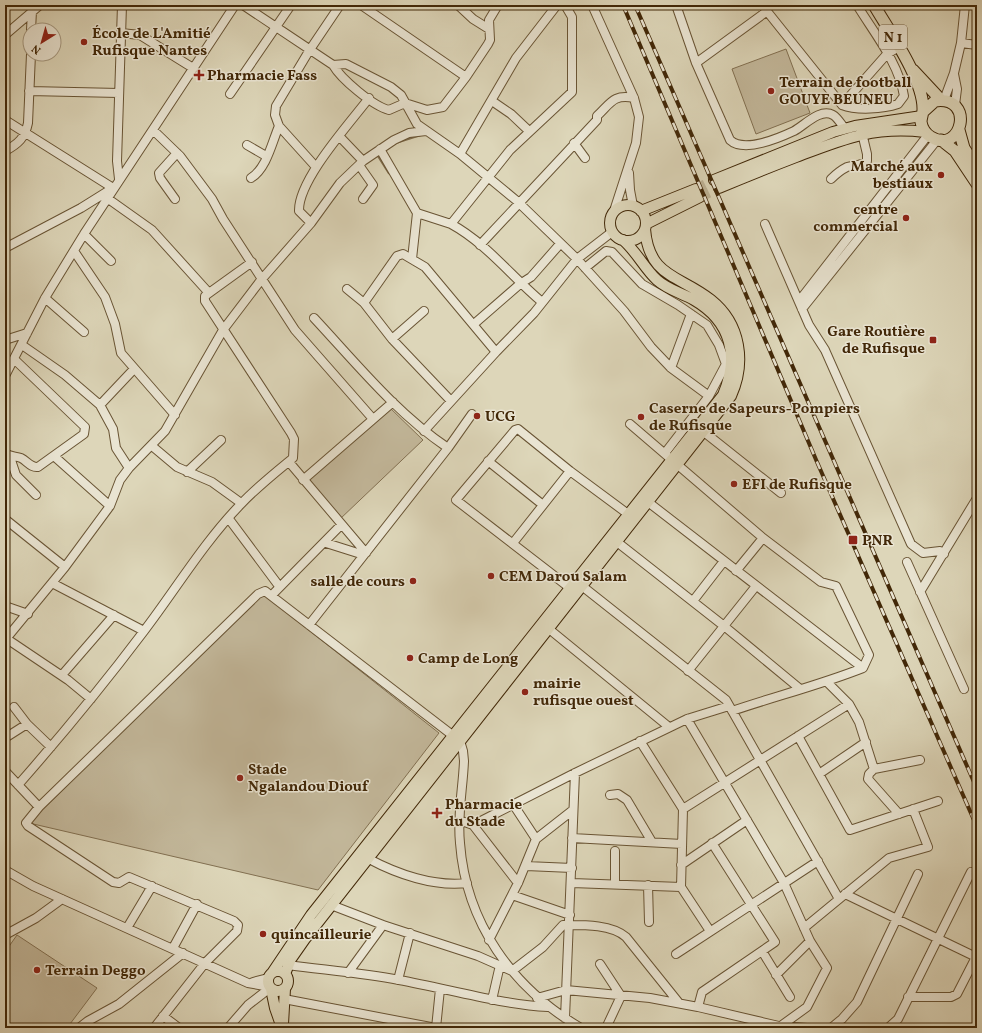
<svg xmlns="http://www.w3.org/2000/svg" width="982" height="1033" font-family="Vollkorn,serif">
  <style>
    .pitch { fill: #c3b89b; stroke: #827052 }
    .lines { fill: none; stroke-linecap: round; stroke-linejoin: round }
    .stream { stroke: #7f6d4e; stroke-width: 2.5 }
    .major-tunnel { stroke: #beb396; stroke-width: 10; stroke-dasharray: 10 5; stroke-linecap: butt }
    .minor-casing { stroke: #695434; stroke-width: 10 }
    .major-casing { stroke: #422808; stroke-width: 12 }
    .highway-casing { stroke: #422808; stroke-width: 13 }
    .minor { stroke: #e9e4d2; stroke-width: 8 }
    .major { stroke: #ddd6b9; stroke-width: 10 }
    .highway { stroke: #ddd6b9; stroke-width: 11 }
    .rail-casing { stroke: #422808; stroke-width: 4 }
    .rail { stroke: #e9e4d2; stroke-width: 2.5; stroke-dasharray: 8; stroke-linecap: butt }
    .poi-dot { fill: #8f2418; stroke: #e9e4d2; stroke-width: 1.5 }
    .labels { text-anchor: middle; stroke-width: 3; stroke-linejoin: round; paint-order: stroke }
    .shield { fill: #e9e4d2; stroke: #746045; stroke-width: 1 }
    .shield-label { font-size: 14px; font-weight: bold; fill: #422808 }
    .poi-label { font-size: 15px; font-weight: bold; fill: #422808; stroke: #e9e4d2; text-anchor: start }
  </style>
  <rect width="100%" height="100%" fill="#ddd6b9"/>
  <filter id="stains"><feTurbulence type="fractalNoise" baseFrequency=".005" numOctaves="4"/><feColorMatrix values="0 0 0 0 .2 0 0 0 0 .09 0 0 0 0 .02 0 0 0 .5 -.17"/></filter>
  <radialGradient id="worn" r=".72"><stop offset=".6" stop-color="#630" stop-opacity="0"/><stop offset="1" stop-color="#630" stop-opacity=".3"/></radialGradient>
  <path class="pitch" d="M786,49L810,113L756,134L732,69Z
    M387,405L423,440L339,520L304,479Z
    M263,594L439,733L318,890L29,823Z
    M17,935L97,988L67,1028H5V952Z"/>
  <g class="lines">
    <path class="stream" d="M398,142L420,135
      M377,154L389,173"/>
    <path class="major-tunnel" d="M696,189L714,180
      M700,197L719,188"/>
    <defs>
      <path id="minor" d="M243,5L333,65C341,79 373,106 389,110L405,103L427,110L443,107L466,77L488,44L490,40L489,20L498,5
        M361,5L466,77
        M458,5L473,19L489,29
        M592,5L634,98L639,117L636,143L613,214
        M676,5L696,63L730,140C744,153 779,138 794,131C805,125 820,108 833,115C837,117 842,125 845,129
        M762,5L842,105C857,111 883,109 898,104L904,96C899,63 874,33 857,5
        M31,30L32,11
        M121,33L140,35L193,68
        M5,35L40,5
        M961,43L977,45
        M696,63L766,12
        M333,65L346,64L391,87L401,95L417,124L460,154L517,201L577,259L624,311L651,347L671,368L709,396
        M954,74L957,89L955,105
        M29,91L119,93
        M230,94L291,5
        M944,100L954,73L961,43L965,5
        M492,101L511,114L529,131
        M842,105L887,54L899,47
        M5,120L113,188L81,208L5,248
        M153,130L180,156L212,199L223,219L295,330L373,419
        M340,137L363,161
        M574,143L585,158
        M247,145L266,156
        M380,149L417,213L412,259
        M5,151C18,144 25,138 28,123L31,54
        M460,154L516,58L557,5
        M359,165L373,185L363,199
        M316,167L279,126L275,115L276,106L309,51L340,5
        M629,173L630,190L633,206
        M251,178C267,168 272,142 279,126
        M119,179L117,161L122,5
        M831,179C836,174 841,170 847,167C854,165 861,166 867,161V154L862,133
        M107,198L152,230L209,293
        M175,199L160,178L159,173L177,153
        M417,213L451,224L510,150L572,92V17L565,5
        M311,223L299,211C298,180 350,123 369,98
        M451,224C486,243 512,277 542,302
        M765,224L809,325L825,350L911,544L923,553L940,551L944,554
        M84,234L111,261
        M480,245L597,120V116C611,103 613,94 634,98
        M74,251L105,297L115,324L121,353L175,415
        M585,268L606,251L612,252L642,284L678,305L707,325L719,345L726,364
        M347,289L364,303L392,339L451,401
        M45,298L84,332
        M799,301L928,135
        M364,303L397,256L403,254L425,267L496,352
        M802,309L937,140
        M314,318C356,363 396,413 448,448
        M474,324L520,284L531,277L560,244
        M392,339L424,311
        M5,340L27,333
        M22,345L65,375L100,405L113,429L116,448L129,468
        M671,368L691,314
        M5,376L45,298L84,234L235,5
        M100,405L134,369
        M630,424L763,538L821,582L836,586L869,655L863,668C820,685 776,696 732,711
        M424,431L496,352L534,313L577,259L612,232
        M704,432L781,493
        M152,446L177,467L212,482L241,503
        M5,453C11,457 15,456 21,458C27,461 31,468 38,467L84,434L85,427L14,359
        M665,453L709,396L726,364L729,361
        M10,457L16,475L36,495
        M55,457L110,506
        M488,461L543,505
        M289,462L366,553
        M187,472L221,440
        M303,480L393,402
        M648,502L863,668
        M5,519L65,567
        M229,519L279,586
        M617,542L724,626L799,688
        M326,543L364,555
        M513,543L570,471
        M907,562L964,689
        M736,571L763,538
        M52,583L144,631
        M582,586L726,700L839,899
        M570,588L456,500L515,430L518,429L570,471L628,514
        M920,592L977,498
        M272,595L341,525
        M693,601L724,561
        M5,606L28,614
        M309,625L448,448L472,414
        M549,629L669,727
        M7,639L68,680L91,699
        M5,640L65,567L110,506L120,480L129,468L165,431L223,330L261,280L311,223L340,183L363,161L394,140L409,133L426,131
        M688,671L756,586
        M62,675L114,615
        M827,682L849,704L859,722L874,769
        M14,707L27,724L51,747
        M687,719L784,883L810,941L827,968L807,1007L778,1028
        M798,736L850,830L938,801
        M5,738L27,724
        M640,741L683,809L681,887L710,931
        M5,771L39,807
        M819,774L866,742
        M18,785C62,735 104,684 144,631C176,589 204,542 241,504C257,487 276,472 293,458L294,439L291,433L205,301V296L209,293L252,262
        M610,795L618,794L627,800L652,842
        M513,804L536,839
        M683,809L849,704
        M899,814L868,779L869,774L874,769L920,760
        M459,820L473,825L518,883
        M473,825L575,773L687,719L729,706
        M572,838L682,844
        M369,859C397,874 434,887 467,883
        M681,865L747,820
        M526,866L572,868
        M5,870L33,886L248,983L270,987
        M572,883L681,887
        M615,884V851
        M648,885L649,922
        M845,894L976,957
        M512,895L570,915
        M331,905L383,925L478,956L512,971L543,947L563,925C582,925 611,924 626,937L679,1003
        M127,928L152,886
        M804,928L889,858L928,847L913,809
        M5,935L36,918L62,899
        M489,940L518,883L536,839L573,810
        M173,948L197,904
        M762,951L790,997
        M676,954L818,861
        M600,964L621,996L606,1028
        M288,965C325,970 363,973 399,980C449,989 498,1004 548,1007
        M348,973L383,925
        M776,975L810,941
        M398,980L410,933
        M253,982L268,978
        M908,997H951L957,994L977,955
        M537,998L566,990L650,998L698,1007L779,1026L807,1028
        M284,999L436,1028
        M492,1000L500,965
        M698,1007L702,992L775,942L712,843
        M163,1016L179,1028
        M565,1018L575,773
        M79,1028L88,1021L119,1004L183,953
        M154,1028L205,963L237,931L238,925L234,921L129,877L119,883L113,882L28,826L26,823L39,807L258,594L265,591L460,741L463,751L464,761C463,788 457,815 460,843C466,923 512,988 581,1028
        M228,1028L248,1005L270,988
        M436,1028L440,989
        M831,1028L842,1019L857,1002L918,874
        M888,1028L898,1019L971,872"/>
      <path id="major" d="M714,180L833,132L855,126L922,116
        M719,188C745,177 770,167 796,157C843,139 873,126 925,132
        M610 223a18 18 0 1 1 36 0a18 18 0 1 1-36 0Z
        M641,211L696,189
        M646,224L700,197
        M268 981a10 10 0 1 1 20 0a10 10 0 1 1-20 0Z
        M272,973L311,915L723,395C739,357 732,322 694,300C682,293 668,290 657,280C644,268 637,252 623,240
        M285,974L291,959L305,939L731,396C746,363 741,324 711,300C680,275 649,278 645,229
        M271,989L275,1008L282,1028
        M283,1024L285,989"/>
      <path id="highway" d="M874,5C889,31 924,80 923,110C923,114 921,118 921,122C922,128 926,134 931,137C962,156 976,95 935,101L924,111
        M913,70L941,100
        M959,130L964,148L977,168
        M941,140L955,151L977,184"/>
    </defs>
    <use href="#minor" class="minor-casing"/>
    <use href="#major" class="major-casing"/>
    <use href="#highway" class="highway-casing"/>
    <use href="#minor" class="minor"/>
    <use href="#major" class="major"/>
    <use href="#highway" class="highway"/>
    <defs>
      <path id="rail" d="M623,5L817,462L977,827
        M635,5L977,789"/>
    </defs>
    <use href="#rail" class="rail-casing"/>
    <use href="#rail" class="rail"/>
  </g>
  <g class="poi-dot">
    <circle cx="84" cy="42" r="4"/>
    <path d="M197 69h4v4h4v4h-4v4h-4v-4h-4v-4h4z"/>
    <circle cx="771" cy="91" r="4"/>
    <circle cx="941" cy="175" r="4"/>
    <circle cx="906" cy="218" r="4"/>
    <rect x="929" y="336" width="8" height="8" rx="2"/>
    <circle cx="477" cy="416" r="4"/>
    <circle cx="641" cy="417" r="4"/>
    <circle cx="734" cy="484" r="4"/>
    <rect x="848" y="535" width="10" height="10" rx="2"/>
    <circle cx="491" cy="576" r="4"/>
    <circle cx="413" cy="581" r="4"/>
    <circle cx="410" cy="658" r="4"/>
    <circle cx="525" cy="692" r="4"/>
    <circle cx="240" cy="778" r="4"/>
    <path d="M435 807h4v4h4v4h-4v4h-4v-4h-4v-4h4z"/>
    <circle cx="263" cy="934" r="4"/>
    <circle cx="37" cy="970" r="4"/>
  </g>
  <g class="labels">
    <rect class="shield" x="879" y="25" width="28" height="24" rx="3"/>
    <g class="shield-label">
      <text x="893" y="42">N 1</text>
    </g>
    <g class="poi-label">
      <text x="92" y="38">École de L'Amitié<tspan x="92" dy="17">Rufisque Nantes</tspan></text>
      <text x="207" y="80">Pharmacie Fass</text>
      <text x="779" y="87">Terrain de football<tspan x="779" dy="17">GOUYE BEUNEU</tspan></text>
      <text x="933" y="171" text-anchor="end">Marché aux<tspan x="933" dy="17">bestiaux</tspan></text>
      <text x="898" y="214" text-anchor="end">centre<tspan x="898" dy="17">commercial</tspan></text>
      <text x="925" y="336" text-anchor="end">Gare Routière<tspan x="925" dy="17">de Rufisque</tspan></text>
      <text x="649" y="413">Caserne de Sapeurs-Pompiers<tspan x="649" dy="17">de Rufisque</tspan></text>
      <text x="485" y="421">UCG</text>
      <text x="742" y="489">EFI de Rufisque</text>
      <text x="862" y="545">PNR</text>
      <text x="499" y="581">CEM Darou Salam</text>
      <text x="405" y="586" text-anchor="end">salle de cours</text>
      <text x="418" y="663">Camp de Long</text>
      <text x="533" y="688">mairie<tspan x="533" dy="17">rufisque ouest</tspan></text>
      <text x="248" y="774">Stade<tspan x="248" dy="17">Ngalandou Diouf</tspan></text>
      <text x="445" y="809">Pharmacie<tspan x="445" dy="17">du Stade</tspan></text>
      <text x="271" y="939">quincailleurie</text>
      <text x="45" y="975">Terrain Deggo</text>
    </g>
  </g>
  <rect width="982" height="1033" fill="none" stroke="#ddd6b9" stroke-width="20"/>
  <rect x="6" y="6" width="970" height="1021" fill="none" stroke="#422808" stroke-width="2"/>
  <rect x="10" y="10" width="962" height="1013" fill="none" stroke="#422808"/>
  <g transform="translate(42 42) rotate(217)"><circle r="19" fill="#e9e4d2" stroke="#a69981"/>
  <path d="M0-3L7 15L0 10L-7 15Z" fill="#8f2418"/>
  <text y="-6" font-size="11" font-weight="bold" text-anchor="middle" fill="#422808">N</text>
  </g>
  <rect width="100%" height="100%" filter="url(#stains)"/>
  <rect width="100%" height="100%" fill="url(#worn)"/>
</svg>
